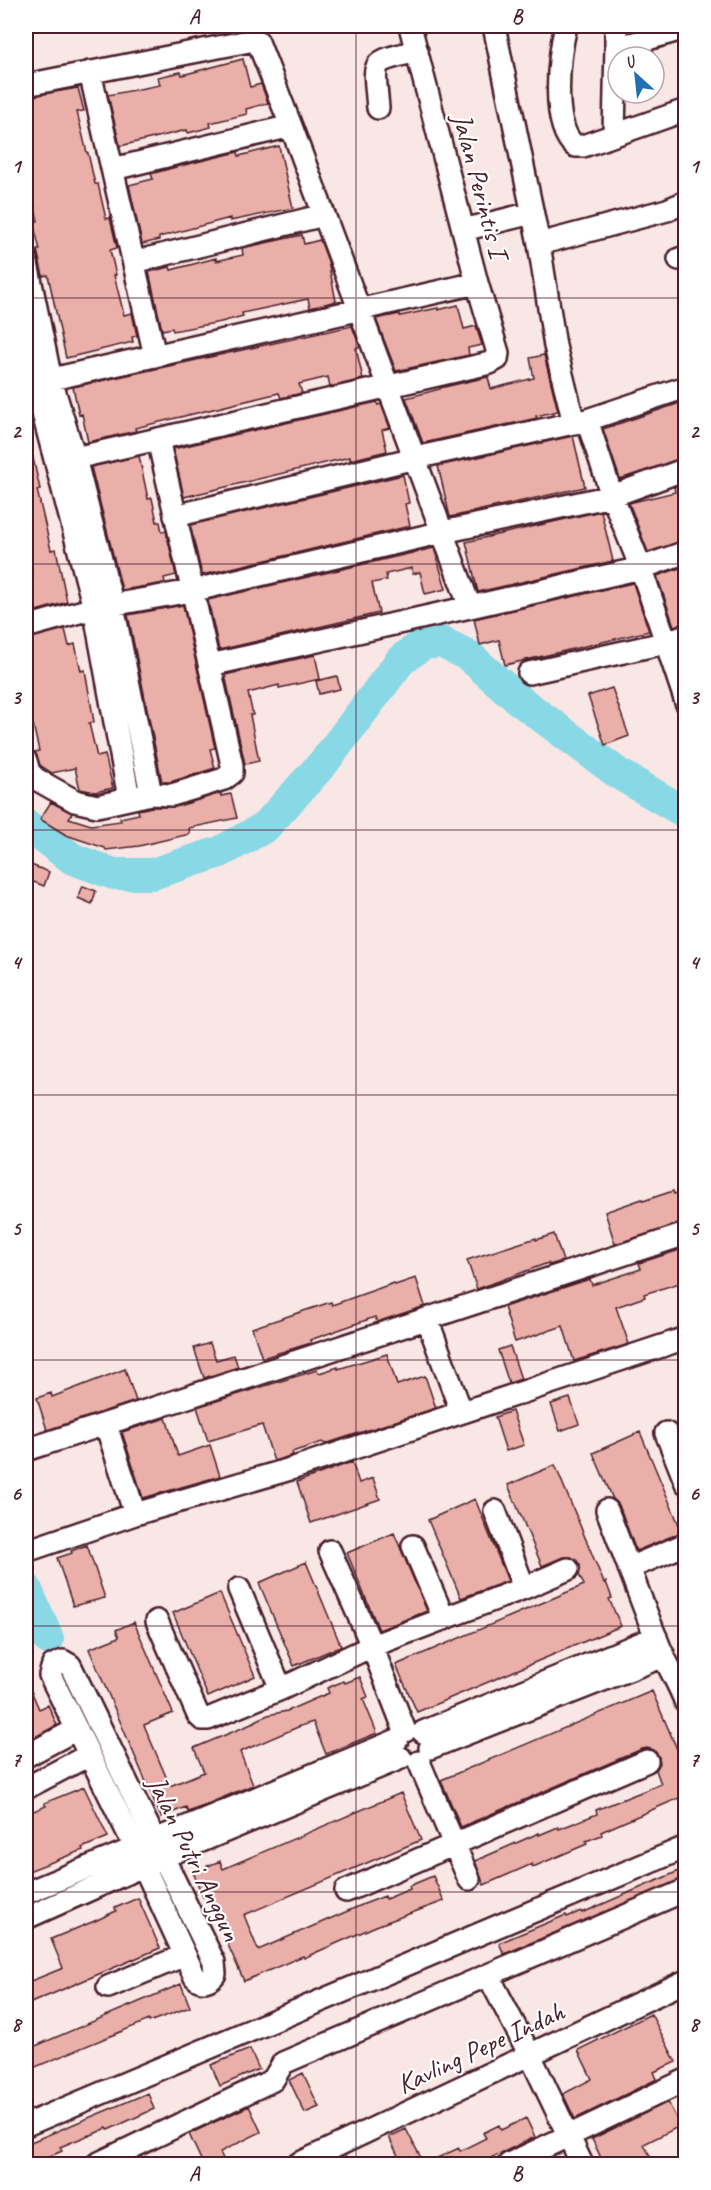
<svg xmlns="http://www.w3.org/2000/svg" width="711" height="2190" font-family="Caveat,sans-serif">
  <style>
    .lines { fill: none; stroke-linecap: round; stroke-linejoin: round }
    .river { stroke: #88d8e5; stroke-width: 32 }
    .building { fill: #eaafa8; stroke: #4a1f2b; stroke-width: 1.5 }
    .minor-casing { stroke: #4a1f2b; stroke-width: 26 }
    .minor { stroke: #fff; stroke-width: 21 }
    .grid { fill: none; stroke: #4a1f2b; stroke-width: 1.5; stroke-opacity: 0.55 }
    .labels { text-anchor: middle; stroke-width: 4.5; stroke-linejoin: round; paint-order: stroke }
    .street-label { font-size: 28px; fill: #4a1f2b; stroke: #fff }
    .neatline { fill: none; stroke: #4a1f2b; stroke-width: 2 }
    .grid-label { font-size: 20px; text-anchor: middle; font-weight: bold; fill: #4a1f2b }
  </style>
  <rect width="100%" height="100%" fill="#f9e7e5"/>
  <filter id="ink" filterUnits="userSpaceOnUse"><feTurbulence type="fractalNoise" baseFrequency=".0167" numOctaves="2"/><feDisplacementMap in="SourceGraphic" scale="12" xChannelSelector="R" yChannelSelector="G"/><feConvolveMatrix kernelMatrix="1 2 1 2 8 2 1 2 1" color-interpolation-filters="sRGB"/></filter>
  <g filter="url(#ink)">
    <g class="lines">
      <path class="river" d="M26,825L73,859L114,874H152L220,852L265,827L325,761L401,660L423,644L441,642L469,656L519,700L619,774L686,813
        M26,1588L48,1639"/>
    </g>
    <path class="building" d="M243,59L250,87L261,84L268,103L246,109L247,114L210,123L211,127L188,133L187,130L120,146L108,95L160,85L158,77L181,72L182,75Z
      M78,88L84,111L77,112L87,153H88L95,184H98L106,219L110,218L117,248L110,250L116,275H114L124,315L132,313L137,336L132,337L133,342L66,358L48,275L43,276L37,250H40L33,222L38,221L26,169V97Z
      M279,146L293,208L230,221V218L159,237V240L142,244L129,185L153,179L151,174L176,167L238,152L239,156Z
      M302,235L304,244L320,240L328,261L336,301L310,308L308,299L242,313L243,316L221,322L173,331L172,328L162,330L149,272L170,267L171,270L216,258V261L243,255L242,248Z
      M458,305L464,329L476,326L482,345L468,348L469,355L396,371L376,319L400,314V316L438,308V310Z
      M352,326L360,347L356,348L363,379L330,387L328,377L299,384L302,393L281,398L279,393L135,428L136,431L88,442L82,414L79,415L73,387Z
      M544,355L558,411L536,416L537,418L423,443L406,398L440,389V388L488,377L491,389L534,378L530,358Z
      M686,401V457L620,479L603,429Z
      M377,402L378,405L381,404L390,428L382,430L387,451L350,460V457L184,497L173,449Z
      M573,436L585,487L450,517L438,466Z
      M26,449H31L40,489L37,490L51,550L56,549L67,602L26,614V580L33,578L26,546Z
      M139,456L148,499L152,498L157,522H160L162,532L166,531L176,575L164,578L165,583L122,590L91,467Z
      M403,475L409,503L405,504L410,526L202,575L190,525Z
      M686,483V540L648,552L629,503L675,492L674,487Z
      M601,511L613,561L478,592L466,542Z
      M434,548L446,589L425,594L420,572L413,574L412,568L386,574L387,580L372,583L379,613L219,650L208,600Z
      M686,566V623L674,626L657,576Z
      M633,583L649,631L505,665L499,640L480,645L474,619Z
      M183,605L215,748L210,749L215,768L170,782H162L128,615Z
      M65,629L69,646L75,644L81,671L85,670L94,722L89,723L97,757L105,755L113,788L95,792L80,789L75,768L52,773L40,765L35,752L39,751L33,724H29L26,709V639Z
      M315,655L320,679L279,688V685L248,693L253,715H250L259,761L245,764L225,675Z
      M337,676L340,689L319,694L316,681Z
      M612,688L629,736L605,745L588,696Z
      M221,793V796L231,794L237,818L189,828L190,834L139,846L106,850L105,848L66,835L40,819L51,802L72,813L69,818L91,825L121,821L120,818L139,814L138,810L152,807H175Z
      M26,863L49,872L44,886L26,879Z
      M83,886L96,891L92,904L78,898Z
      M686,1190V1222L615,1244L605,1212L642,1199L643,1201L673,1191L674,1194Z
      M554,1234L563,1261L549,1265L548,1263L477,1289L467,1260L536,1238V1240Z
      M686,1248V1281L644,1294L645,1297L616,1307L629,1344L574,1361L563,1326L515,1342L504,1307L590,1279L592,1285L641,1269L639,1263Z
      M416,1278L425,1306L377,1322L375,1317L310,1340L311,1343L262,1358L252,1328L331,1302L332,1305L394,1283L395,1285Z
      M210,1343L216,1360L234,1355L238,1367L204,1378L194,1348Z
      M510,1346L521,1379L509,1383L498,1350Z
      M387,1354L397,1385L425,1376L436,1408L325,1444L322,1442L292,1452L293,1455L274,1461L262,1425L208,1441L197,1407L317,1370L319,1373L338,1367V1369Z
      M125,1369L136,1401L47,1430L37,1398L51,1393L52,1397Z
      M570,1398L579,1424L560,1431L551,1404Z
      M512,1411L524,1445L506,1451L495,1417Z
      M166,1418L178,1456L210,1445L220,1476L143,1498L122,1432Z
      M640,1432L682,1532L636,1551L619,1505L613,1499L593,1453Z
      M352,1462L359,1483L373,1478L380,1499L311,1523L297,1482Z
      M555,1465L604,1583L606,1582L612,1598L609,1599L621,1626L417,1712L396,1665L584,1585L579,1575L580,1565L571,1557H563L542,1566L508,1485Z
      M475,1499L508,1581L461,1598L428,1520Z
      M394,1533L427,1611L379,1630L347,1553Z
      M87,1545L105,1598L73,1606L57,1558L72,1553L71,1551Z
      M306,1562L341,1646L294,1666L259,1583Z
      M220,1593L255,1676L208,1697L173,1613Z
      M134,1622L173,1713L144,1725L170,1786L204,1772L194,1748L254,1723L253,1722L268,1715L287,1711L312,1700L329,1693L327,1688L344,1681L345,1683L360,1677L368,1697L363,1699L377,1733L326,1754L313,1722L298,1727L240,1752L253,1785L188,1812L186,1807L161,1817L89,1649L119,1637L116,1630Z
      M26,1679L39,1709L48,1705L57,1725L26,1742Z
      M652,1691L686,1770V1795L601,1832L602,1835L586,1841L587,1844L533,1867L532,1864L484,1885L475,1861L539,1833V1835L558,1827L559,1829L597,1814L596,1810L661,1784L656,1770L660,1763L659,1757L654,1750L647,1748L642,1749L461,1827L441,1780Z
      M84,1787L108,1837L82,1848L83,1850L26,1872V1814L46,1806L44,1803Z
      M401,1793L421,1840L244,1915L258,1950L364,1904L385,1896L386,1899L410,1889L409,1886L433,1876L444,1901L376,1926L317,1952L304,1958L303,1956L244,1981L206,1895L203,1897L193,1872L220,1861L223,1869Z
      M686,1868V1878L504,1954L499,1943L566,1915L567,1917L581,1911L582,1913Z
      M138,1898L160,1948L26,2005V1983L63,1968L51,1939L97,1920L116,1911L115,1908Z
      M181,1984L190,2007L149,2022V2020L26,2071V2050Z
      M651,2014L676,2062L654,2072L657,2079L575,2119L563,2094L592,2079L578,2050Z
      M250,2049L259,2069L220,2086L211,2065Z
      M303,2073L319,2107L305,2113L289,2080Z
      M148,2093L154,2109L108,2130L107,2128L89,2136V2135L60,2147L62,2151L31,2164H26V2144Z
      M668,2102L680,2126L644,2144L654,2164H629L625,2157L611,2164H604L592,2139Z
      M249,2106L261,2132L220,2152L223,2159L211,2164H203L189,2134Z
      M526,2118L535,2137L478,2164H424L459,2148L460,2151L486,2138L483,2133L499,2125L501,2130Z
      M406,2129L424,2164H402L389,2137Z"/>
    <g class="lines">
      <defs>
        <path id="minor" d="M494,26L539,244L555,346L574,423
          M566,26C559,54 550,125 575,146H583L686,110
          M616,26V46L634,43L686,28
          M90,72L155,356
          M26,85L254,40L258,42L291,126L470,607L641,568L686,552
          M378,108C374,59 368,63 417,51
          M614,134L616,46
          M113,169L291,126
          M463,230L532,213
          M539,244L667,210L686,202
          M26,259L51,380L75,458L113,606L151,794
          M679,259L686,257
          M134,262L324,215
          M26,339L35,383L94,608L129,798
          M39,382L477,283
          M686,387L587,420L612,496L641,568L686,702
          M75,458L490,363L497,359L498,353L477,283L410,26
          M175,516L415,458L587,420
          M26,627L94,608L191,591L443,532L612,496L686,469
          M210,665L470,607
          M529,673L664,643L686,635
          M26,761L29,772L36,779L75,801L97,806L151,794L172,795L224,779L232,773V765C208,656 182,548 158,439
          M427,1319L461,1411
          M106,1425L135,1514
          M666,1433L686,1483
          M26,1450L686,1234
          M607,1510C625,1556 642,1603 660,1648C668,1667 679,1684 686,1703
          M495,1511L524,1588
          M413,1546L444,1619
          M26,1551L135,1514L294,1468L686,1338
          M330,1551L372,1646L405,1731
          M629,1568L686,1544
          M239,1589L281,1689
          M157,1621L198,1715L202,1719H208L281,1689L372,1646L524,1588L568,1569
          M63,1661L70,1665L214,1962L215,1974C210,1981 202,1984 195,1977L135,1847L50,1675L53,1665Z
          M423,1732L656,1637
          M430,1748L664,1656
          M26,1756L77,1729
          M419,1762L469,1879
          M26,1788L89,1755
          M346,1891L647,1761
          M26,1893L397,1740
          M26,1918L163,1857L401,1758
          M488,1975L530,2055L582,2164
          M108,1987L185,1955
          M26,2125L686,1847
          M97,2164L273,2080L283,2063L686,1890
          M298,2164L686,1981
          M509,2164L686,2080"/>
      </defs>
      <use href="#minor" class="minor-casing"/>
      <use href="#minor" class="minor"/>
    </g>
  </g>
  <path class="grid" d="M356,26V2164M26,298H686M26,564H686M26,830H686M26,1095H686M26,1360H686M26,1626H686M26,1892H686"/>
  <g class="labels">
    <g class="street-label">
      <text transform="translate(481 185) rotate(75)" y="10">Jalan Perintis I</text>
      <text transform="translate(195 1858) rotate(64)" y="10">Jalan Putri Anggun</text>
      <text transform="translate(480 2047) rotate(-25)" y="10">Kavling Pepe Indah</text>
    </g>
  </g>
  <rect width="711" height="2190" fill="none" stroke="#fff" stroke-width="66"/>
  <g transform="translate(636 75) rotate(333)"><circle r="28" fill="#ffffff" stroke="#b7a5aa" stroke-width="1.5"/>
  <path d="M0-4.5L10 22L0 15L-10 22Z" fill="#1f6fb2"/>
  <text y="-9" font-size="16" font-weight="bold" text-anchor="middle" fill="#4a1f2b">U</text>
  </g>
  <rect x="33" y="33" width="645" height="2124" class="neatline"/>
  <g class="grid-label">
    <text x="194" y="23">A</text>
    <text x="517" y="23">B</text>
    <text x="16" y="173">1</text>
    <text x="694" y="173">1</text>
    <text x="16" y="438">2</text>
    <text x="694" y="438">2</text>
    <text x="16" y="704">3</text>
    <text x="694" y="704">3</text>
    <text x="16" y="969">4</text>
    <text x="694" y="969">4</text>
    <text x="16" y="1235">5</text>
    <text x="694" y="1235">5</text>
    <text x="16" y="1500">6</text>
    <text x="694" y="1500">6</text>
    <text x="16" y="1766">7</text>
    <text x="694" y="1766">7</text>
    <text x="16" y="2031">8</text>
    <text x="694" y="2031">8</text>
    <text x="194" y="2180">A</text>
    <text x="517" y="2180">B</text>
  </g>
</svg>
